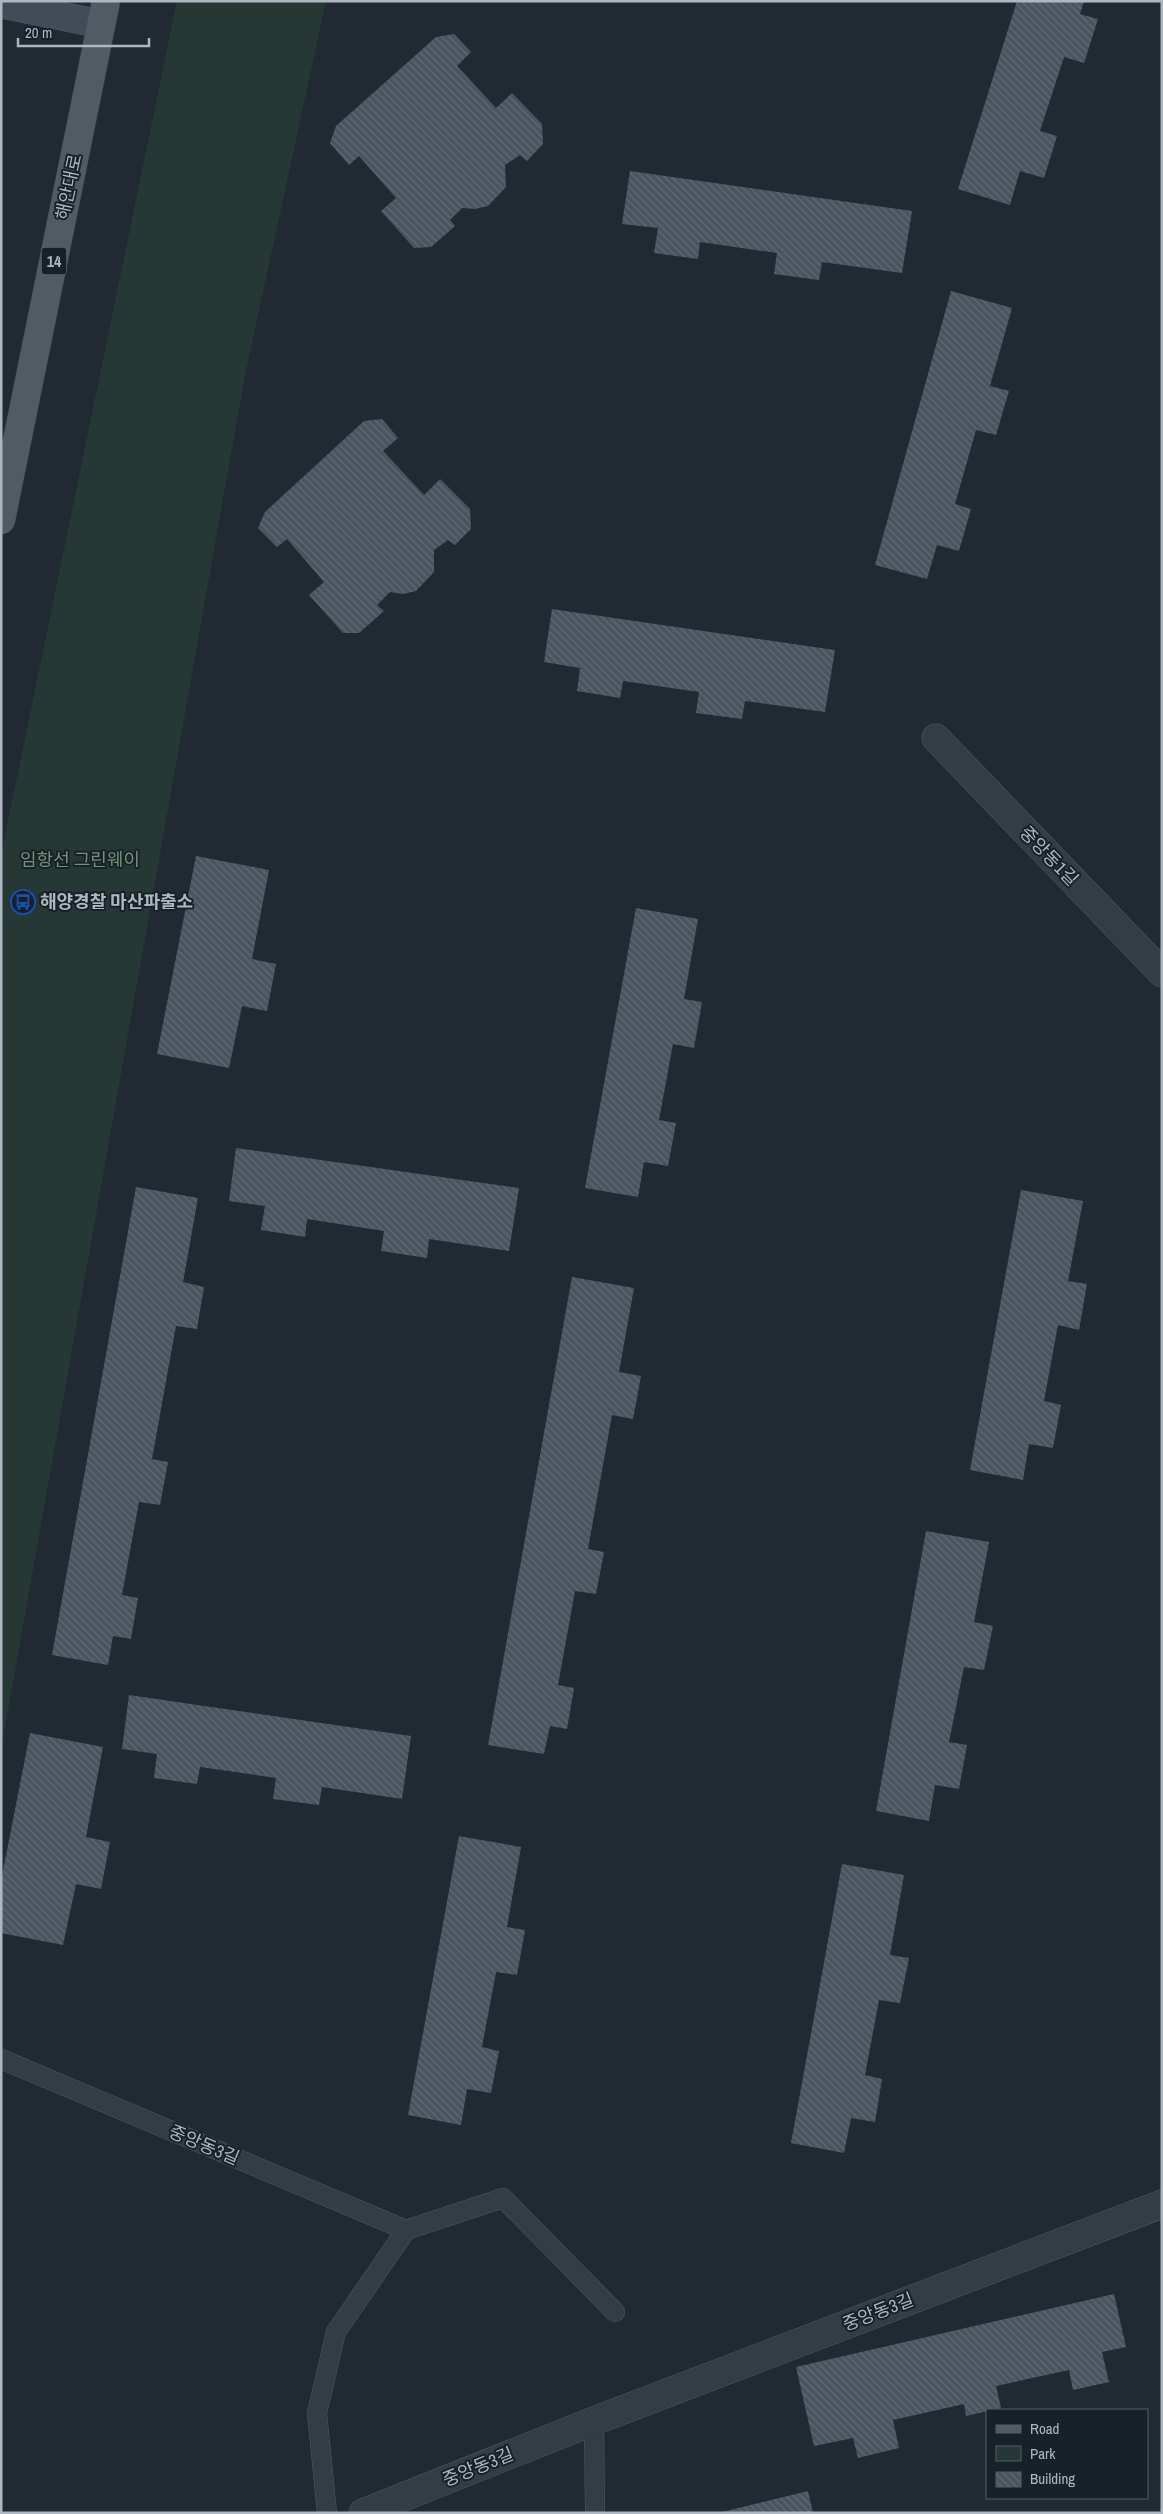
<svg xmlns="http://www.w3.org/2000/svg" width="1163" height="2514" font-family="'Archivo Narrow','Noto Sans KR',sans-serif">
  <style>
    .green { fill: #263836 }
    .building { fill: url(#building-back-hatch) }
    .lines { fill: none; stroke-linecap: round; stroke-linejoin: round }
    .service-casing { stroke: #515a62; stroke-width: 20 }
    .minor-casing { stroke: #515a62; stroke-width: 29 }
    .secondary-casing { stroke: #515a62; stroke-width: 29 }
    .primary-casing { stroke: #3d454d; stroke-width: 29 }
    .service { stroke: #343c44; stroke-width: 19 }
    .minor { stroke: #343c44; stroke-width: 28 }
    .secondary { stroke: #424b57; stroke-width: 28 }
    .primary { stroke: #525b64; stroke-width: 28 }
    .labels { text-anchor: middle; stroke-width: 4; stroke-linejoin: round; paint-order: stroke }
    .shield { fill: #192128; stroke: #818a93; stroke-width: 1 }
    .shield-label { font-size: 16px; font-weight: bold; fill: #aeb7c1 }
    .street-label { font-size: 18px; fill: #aeb7c1; stroke: #192128 }
    .park-label { font-size: 18px; fill: #709475; stroke: #192128 }
    .poi-label { font-size: 18px; font-weight: bold; fill: #aeb7c1; stroke: #192128; text-anchor: start }
  </style>
  <defs>
    <pattern id="building-back-hatch" width="6" height="6" patternUnits="userSpaceOnUse" patternTransform="scale(1.25)"><rect width="6" height="6" fill="#49545f"/><path d="M-1 5l2 2M0 0l6 6M5-1l2 2" fill="none" stroke="#616a74"/></pattern>
  </defs>
  <rect width="100%" height="100%" fill="#212a33"/>
  <path class="green" d="M177,1H326L245,375L1,1750V855Z"/>
  <path class="building" d="M1017,1H1084L1080,14L1098,19L1084,63L1064,57L1040,131L1057,136L1044,178L1020,171L1010,205L958,189Z
    M454,34L471,52L457,66L496,108L512,93L542,124L543,144L527,161L520,155L505,165L506,187L488,206L475,209L462,208L450,220L455,226L431,247L414,248L381,211L396,198L359,156L349,165L330,143L336,126L436,37Z
    M630,171L912,211L902,273L822,262L819,280L774,274L777,253L700,242L698,259L654,253L658,228L622,224Z
    M951,291L1012,308L990,386L1009,391L996,435L976,430L955,504L971,509L959,551L937,545L927,579L875,565Z
    M382,419L398,438L383,451L424,495L440,479L470,509L471,529L455,545L448,540L434,550V572L416,591L403,594L390,592L377,605L384,611L359,633H343L309,595L324,582L287,539L277,547L258,528L265,512L364,421Z
    M552,609L835,650L825,712L745,701L742,719L696,713L699,692L623,681L620,698L577,691L580,668L544,662Z
    M196,856L269,870L252,959L276,964L267,1011L242,1006L229,1068L157,1054Z
    M636,908L698,919L684,999L702,1002L694,1048L673,1044L659,1120L676,1123L668,1166L644,1162L638,1197L585,1188Z
    M236,1148L519,1188L509,1251L429,1239L427,1258L381,1251L384,1231L307,1219L305,1237L261,1230L265,1206L229,1201Z
    M136,1187L198,1198L183,1282L204,1287L197,1329L176,1326L152,1459L168,1462L160,1505L139,1502L122,1595L138,1598L131,1639L113,1636L108,1665L52,1655Z
    M1021,1190L1083,1201L1068,1281L1087,1284L1079,1330L1058,1325L1044,1401L1061,1405L1053,1448L1029,1444L1023,1480L970,1470Z
    M572,1277L634,1288L619,1372L641,1376L633,1419L612,1415L588,1549L604,1552L596,1594L575,1591L558,1685L574,1688L567,1729L550,1726L544,1754L488,1745Z
    M926,1531L989,1542L974,1622L993,1626L984,1670L964,1667L949,1742L967,1745L959,1789L935,1785L929,1821L876,1811Z
    M129,1695L411,1736L402,1799L322,1787L319,1805L273,1799L276,1778L200,1767L197,1784L154,1778L157,1754L122,1749Z
    M30,1733L103,1747L86,1837L110,1842L101,1889L76,1884L63,1945L1,1933V1881Z
    M459,1836L521,1847L507,1927L525,1930L517,1975L496,1972L482,2047L499,2051L491,2093L467,2089L461,2125L408,2115Z
    M842,1864L904,1875L890,1955L909,1958L900,2003L879,2000L865,2075L882,2079L875,2122L851,2118L844,2153L791,2143Z
    M1114,2294L1126,2347L1102,2352L1109,2382L1073,2390L1069,2370L996,2386L1001,2408L966,2416L964,2404L893,2420L899,2448L858,2458L853,2438L814,2446L796,2367Z
    M808,2491L813,2513H722V2512Z"/>
  <g class="lines">
    <defs>
      <path id="service" d="M1,2059L406,2230
        M594,2421L595,2513
        M327,2513L317,2413L336,2332L406,2230L503,2198L615,2312"/>
      <path id="minor" d="M936,738L1162,973
        M363,2513L594,2421L1162,2204"/>
      <path id="secondary" d="M1,4L101,24"/>
      <path id="primary" d="M1,520L106,1"/>
    </defs>
    <use href="#service" class="service-casing"/>
    <use href="#minor" class="minor-casing"/>
    <use href="#secondary" class="secondary-casing"/>
    <use href="#primary" class="primary-casing"/>
    <use href="#service" class="service"/>
    <use href="#minor" class="minor"/>
    <use href="#secondary" class="secondary"/>
    <use href="#primary" class="primary"/>
  </g>
  <defs>
    <symbol id="bus-ring" viewBox="-11 -11 22 22"><circle r="9.5" fill="#192128" stroke="#1a4fb4" stroke-width="1.5"/><path d="M-5-6H5V4H4V6H2V4H-2V6H-4V4H-5ZM-3.5-4V0h7V-4ZM-3.5 1.2v1.5H-2V1.2ZM2 1.2v1.5H3.5V1.2Z" fill="#1a4fb4"/></symbol>
  </defs>
  <g fill-rule="evenodd">
    <use href="#bus-ring" x="9" y="888" width="28" height="28"/>
  </g>
  <g class="labels">
    <rect class="shield" x="41.5" y="247.5" width="25" height="27" rx="4"/>
    <g class="shield-label">
      <text x="54" y="267">14</text>
    </g>
    <g class="street-label">
      <text transform="translate(69 187) rotate(-78)" y="6">해안대로</text>
      <text transform="translate(1049 856) rotate(46)" y="6">중앙동1길</text>
      <text transform="translate(204 2145) rotate(23)" y="6">중앙동3길</text>
      <text transform="translate(878 2312) rotate(-21)" y="6">중앙동3길</text>
      <text transform="translate(478 2467) rotate(-22)" y="6">중앙동3길</text>
    </g>
    <g class="park-label">
      <text x="80" y="866">임항선 그린웨이</text>
    </g>
    <g class="poi-label">
      <text x="40" y="908">해양경찰 마산파출소</text>
    </g>
  </g>
  <rect width="1163" height="2514" fill="none" stroke="#aeb7c1" stroke-width="5"/>
  <rect x="986" y="2409" width="162" height="90" fill="#192128" stroke="#555d65"/>
  <rect x="996" y="2425" width="25" height="8" fill="#525b64" stroke="#555d65"/>
  <text x="1030" y="2434" font-size="15" fill="#aeb7c1">Road</text>
  <rect x="996" y="2446" width="25" height="15" fill="#263836" stroke="#555d65"/>
  <text x="1030" y="2459" font-size="15" fill="#aeb7c1">Park</text>
  <rect x="996" y="2472" width="25" height="15" fill="url(#building-back-hatch)" stroke="#555d65"/>
  <text x="1030" y="2484" font-size="15" fill="#aeb7c1">Building</text>
  <path d="M18 38v8h131v-8" fill="none" stroke="#aeb7c1" stroke-width="2.5"/>
  <text x="25" y="38" font-size="15" fill="#aeb7c1" stroke="#192128" stroke-width="4" paint-order="stroke">20 m</text>
</svg>
